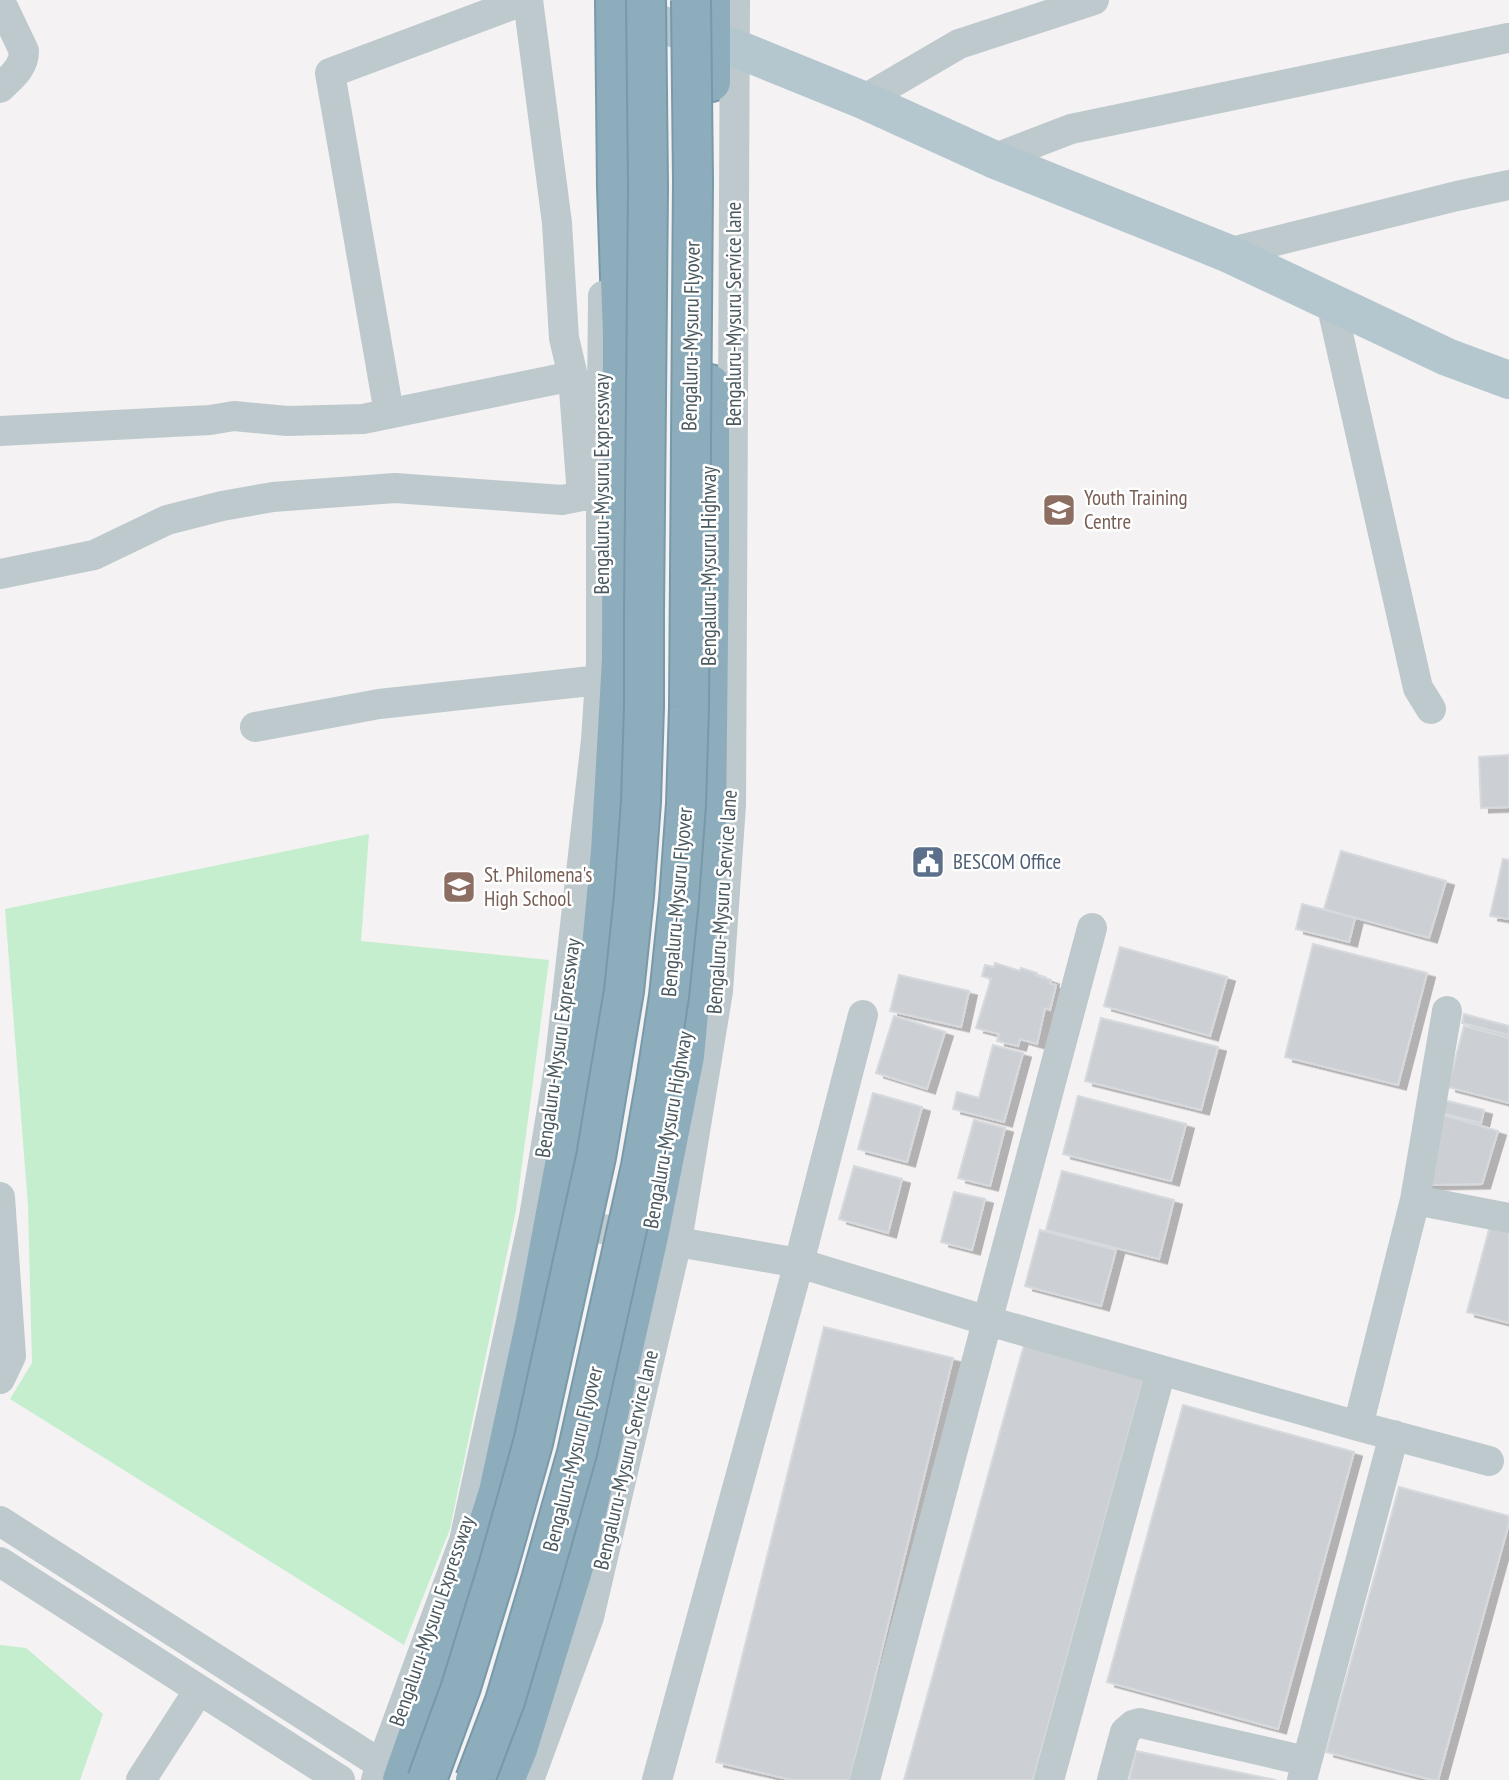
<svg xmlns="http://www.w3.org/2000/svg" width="1509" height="1780" font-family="'PT Sans Narrow',sans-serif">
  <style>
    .green { fill: #c4eecd }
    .building { fill: #ccd0d4; stroke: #d6d9dd; stroke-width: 2; filter: url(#shadow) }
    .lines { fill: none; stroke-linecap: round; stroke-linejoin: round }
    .highway-casing { stroke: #7899a9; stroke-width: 42 }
    .minor { stroke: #bec9cd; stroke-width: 30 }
    .major { stroke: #b4c6ce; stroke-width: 38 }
    .highway { stroke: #8dadbd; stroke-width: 38 }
    .highway-bridge-casing { stroke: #7899a9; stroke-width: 42; stroke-linecap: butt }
    .highway-bridge { stroke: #8dadbd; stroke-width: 38 }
    .labels { text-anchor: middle; stroke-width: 5; stroke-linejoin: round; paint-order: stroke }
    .street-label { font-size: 21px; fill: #4a595f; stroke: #fff }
    .education-label { font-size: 21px; fill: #785e54; stroke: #fff; text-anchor: start }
    .service-label { font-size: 21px; fill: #4e5e75; stroke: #fff; text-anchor: start }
  </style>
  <defs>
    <filter id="shadow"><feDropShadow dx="8" dy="4.5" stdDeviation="0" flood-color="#0004"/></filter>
  </defs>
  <rect width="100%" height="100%" fill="#f4f2f2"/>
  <path class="green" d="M369,834L361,941L549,960L516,1210L450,1529L404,1645L10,1399L32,1363L28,1206L5,909Z
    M0,1645L26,1648L103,1714L80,1780H0Z"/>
  <path class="building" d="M1509,755V807L1481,808L1479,757Z
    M1341,851L1446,881L1429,938L1324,909Z
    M1503,859L1509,860V919L1490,916Z
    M1302,904L1355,918L1349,942L1296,929Z
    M1313,944L1427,973L1398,1085L1285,1057Z
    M1120,947L1227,977L1210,1036L1104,1006Z
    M995,963L1020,971L1021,968L1037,973L1036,975L1051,980L1050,984L1056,985L1050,1010L1045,1008L1037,1044L1020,1039L1018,1046L997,1041L999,1034L976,1028L991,979L982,976L985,965L994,967Z
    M899,975L969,991L961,1027L890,1011Z
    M1464,1014L1509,1026V1035L1462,1023Z
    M894,1016L945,1032L927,1089L876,1073Z
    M1101,1018L1218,1047L1201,1110L1085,1081Z
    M1464,1026L1509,1038V1103L1448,1087Z
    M993,1045L1023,1053L1004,1122L953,1109L957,1092L979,1098Z
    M873,1093L922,1107L907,1162L858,1149Z
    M1078,1096L1186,1124L1171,1181L1063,1154Z
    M1444,1100L1484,1110L1481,1123L1441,1113Z
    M1440,1114L1498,1131L1482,1184L1424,1185Z
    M974,1120L1005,1128L990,1186L958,1178Z
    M854,1166L902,1179L888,1233L839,1219Z
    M1062,1171L1174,1200L1159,1259L1046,1230Z
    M954,1192L985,1199L972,1250L941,1242Z
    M1491,1222L1509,1227V1323L1467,1312Z
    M1040,1230L1116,1250L1101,1306L1025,1286Z
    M824,1327L953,1358L850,1780H792L716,1762Z
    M1024,1345L1144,1377L1033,1780H904Z
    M1183,1405L1354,1452L1278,1729L1107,1682Z
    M1399,1487L1509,1516V1523L1438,1780H1432L1326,1752Z
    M1136,1751L1276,1780H1129Z"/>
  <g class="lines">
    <defs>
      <path id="highway" d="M711,82V0
        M402,1780L451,1640L498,1492L535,1321L583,1063L600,957L610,852L621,659L622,336L617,187L615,0
        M505,1780L518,1749L577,1557L649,1236L685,1056L707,821L710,547V384"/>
    </defs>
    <use href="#highway" class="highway-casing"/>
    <path class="minor" d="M528,0L557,223L564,338L573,376L582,496H593
      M0,88C11,77 24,68 24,51L4,9
      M863,100L959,44L1094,0
      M993,159L1071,129L1508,38
      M1227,253L1457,196L1509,185
      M1331,303L1418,688L1431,709
      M389,413L330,73L525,0
      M0,431L210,420L234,416L287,421L363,419L573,376
      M0,574L94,555L167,520L222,506L273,497L395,488L562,500L582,496
      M255,727L379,704L600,680
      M1447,1011L1415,1200L1358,1426L1489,1461
      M0,1197L11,1356L0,1379
      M1415,1200L1509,1218
      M562,1222L799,1263L988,1321L1358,1426
      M0,1521L382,1765
      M0,1562L340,1780
      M141,1780L199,1690
      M376,1780L464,1541L534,1217L559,1067L596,740L601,664V518L603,296
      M529,1780L589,1617L677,1241L718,991L731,805L735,0
      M657,1780L799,1263L863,1015
      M865,1780L1092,928
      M1049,1780L1161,1371
      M1112,1780L1125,1732L1133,1725L1140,1723L1306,1761
      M1302,1780L1394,1435"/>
    <path class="major" d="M616,10L735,48L863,100L993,159L1227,253L1447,357L1509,380"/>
    <use href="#highway" class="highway"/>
    <defs>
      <path id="highway-bridge" d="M427,1780L461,1687L498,1567L533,1443L596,1157L624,991L634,896L641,802L644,707V612L648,187L646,0
        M475,1780L505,1701L541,1580L577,1453L641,1166L656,1081L669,996L679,900L686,804L689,707L693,181L691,0"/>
    </defs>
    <use href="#highway-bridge" class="highway-bridge-casing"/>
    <use href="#highway-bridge" class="highway-bridge"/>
  </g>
  <defs>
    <symbol id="university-square" viewBox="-11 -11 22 22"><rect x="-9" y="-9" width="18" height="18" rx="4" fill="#8d6e63" stroke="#fff"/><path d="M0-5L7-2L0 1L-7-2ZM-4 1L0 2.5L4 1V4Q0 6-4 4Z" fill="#fff"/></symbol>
    <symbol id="civic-square" viewBox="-11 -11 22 22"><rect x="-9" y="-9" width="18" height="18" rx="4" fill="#5c6f8a" stroke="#fff"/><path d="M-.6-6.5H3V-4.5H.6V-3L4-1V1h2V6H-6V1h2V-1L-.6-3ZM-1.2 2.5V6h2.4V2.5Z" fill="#fff"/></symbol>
    <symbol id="school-square" viewBox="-11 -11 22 22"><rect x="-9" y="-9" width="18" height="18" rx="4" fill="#8d6e63" stroke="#fff"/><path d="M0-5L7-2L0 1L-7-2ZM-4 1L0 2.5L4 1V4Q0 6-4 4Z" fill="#fff"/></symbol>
  </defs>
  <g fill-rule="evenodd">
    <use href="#university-square" x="1040" y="491" width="38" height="38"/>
    <use href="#civic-square" x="909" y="843" width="38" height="38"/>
    <use href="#school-square" x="440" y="868" width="38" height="38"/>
  </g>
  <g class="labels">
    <g class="street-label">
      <text transform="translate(734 314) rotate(-90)" y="7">Bengaluru-Mysuru Service lane</text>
      <text transform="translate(691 336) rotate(-89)" y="7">Bengaluru-Mysuru Flyover</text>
      <text transform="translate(602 484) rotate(-90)" y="7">Bengaluru-Mysuru Expressway</text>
      <text transform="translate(709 566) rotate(-90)" y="7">Bengaluru-Mysuru Highway</text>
      <text transform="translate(677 902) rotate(-85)" y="7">Bengaluru-Mysuru Flyover</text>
      <text transform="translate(722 902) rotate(-86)" y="7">Bengaluru-Mysuru Service lane</text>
      <text transform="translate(558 1048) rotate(-82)" y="7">Bengaluru-Mysuru Expressway</text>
      <text transform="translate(668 1130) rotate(-80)" y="7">Bengaluru-Mysuru Highway</text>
      <text transform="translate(573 1459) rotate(-76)" y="7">Bengaluru-Mysuru Flyover</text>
      <text transform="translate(626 1460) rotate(-77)" y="7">Bengaluru-Mysuru Service lane</text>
      <text transform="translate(432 1621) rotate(-71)" y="7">Bengaluru-Mysuru Expressway</text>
    </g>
    <g class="education-label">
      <text x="1084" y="505">Youth Training<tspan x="1084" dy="24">Centre</tspan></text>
      <text x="484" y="882">St. Philomena's<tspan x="484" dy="24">High School</tspan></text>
    </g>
    <g class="service-label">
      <text x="953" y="869">BESCOM Office</text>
    </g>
  </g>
</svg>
